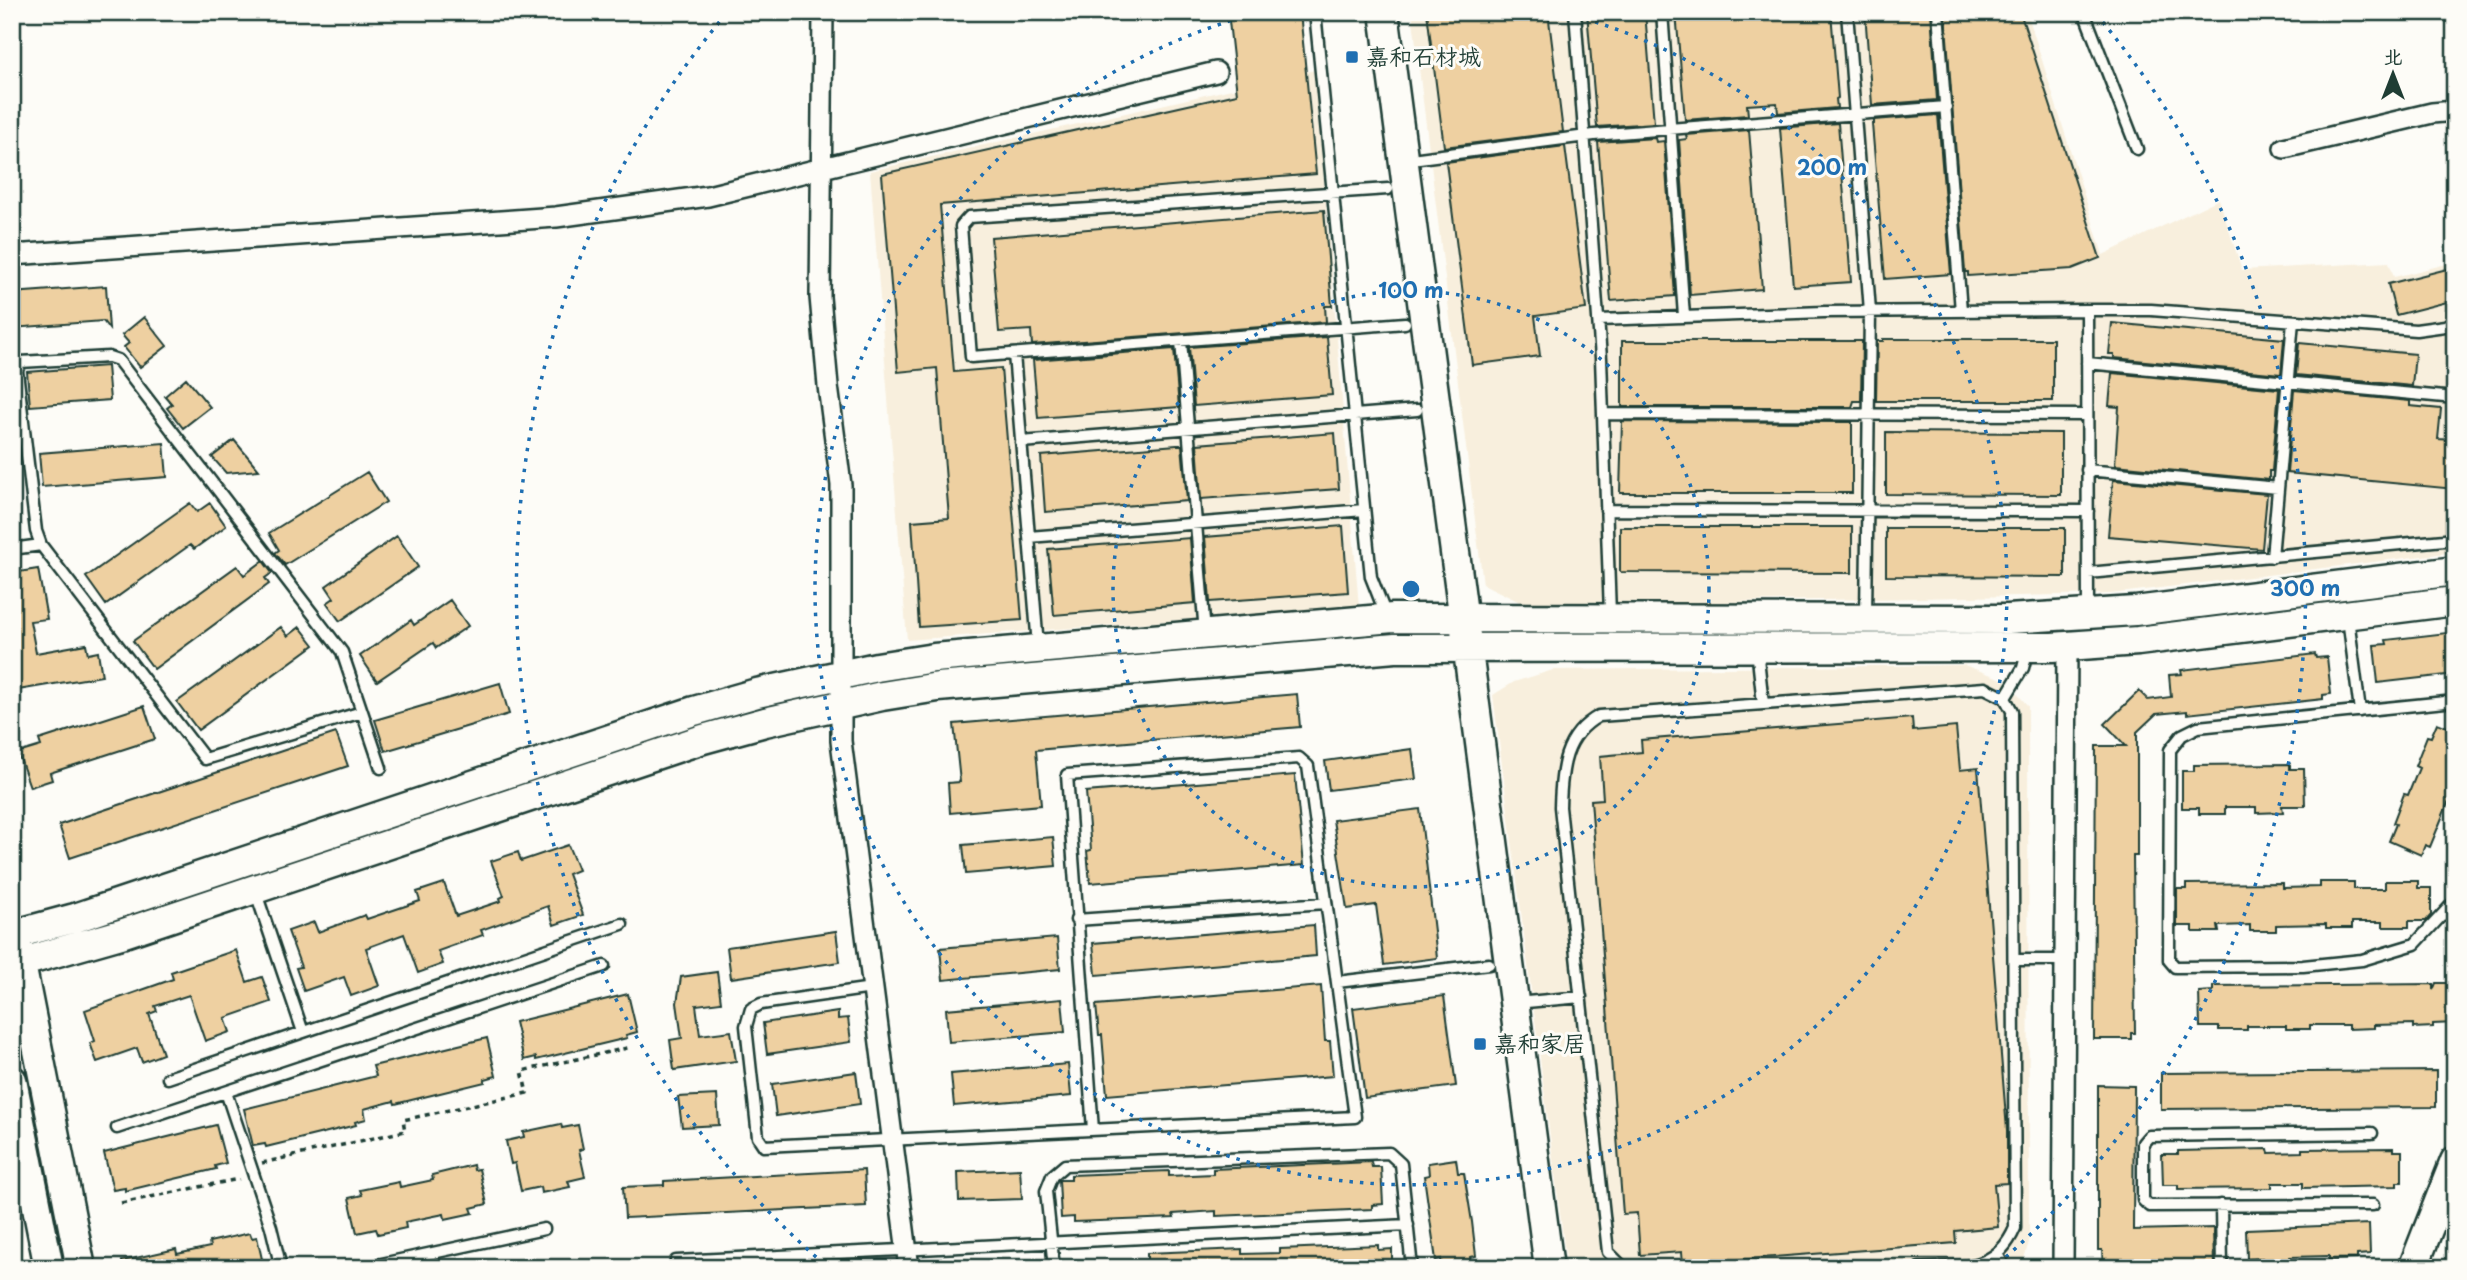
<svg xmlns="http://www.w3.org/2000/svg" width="2467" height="1280" font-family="'Playpen Sans','LXGW WenKai TC',sans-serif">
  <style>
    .built { fill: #f8efdd }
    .building { fill: #eed0a1; stroke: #1f3d34; stroke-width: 2 }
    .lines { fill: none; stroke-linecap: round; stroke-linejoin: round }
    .lane-casing { stroke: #1f3d34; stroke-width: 15 }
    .street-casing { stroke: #1f3d34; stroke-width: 24 }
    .secondary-casing { stroke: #1f3d34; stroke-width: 33 }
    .path { stroke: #1f3d34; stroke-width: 3.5; stroke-dasharray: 5 5; stroke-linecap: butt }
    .lane { stroke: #fdfcf7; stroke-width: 10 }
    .street { stroke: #fdfcf7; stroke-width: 19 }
    .secondary { stroke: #fdfcf7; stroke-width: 28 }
    .ring { fill: none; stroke: #1f6fb2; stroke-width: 3.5; stroke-dasharray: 3.5 7 }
    .poi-dot { fill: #1f6fb2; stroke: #fdfcf7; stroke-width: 2.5 }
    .labels { text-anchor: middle; stroke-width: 6; stroke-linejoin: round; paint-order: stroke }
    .poi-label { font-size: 23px; fill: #1f3d34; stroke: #fdfcf7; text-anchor: start }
    .centre { fill: #1f6fb2; stroke: #fdfcf7; stroke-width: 3.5 }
    .ring-label { font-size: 21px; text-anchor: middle; font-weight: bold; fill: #1f6fb2; stroke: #fdfcf7; stroke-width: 6; stroke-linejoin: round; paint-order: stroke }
  </style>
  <rect width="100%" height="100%" fill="#fdfcf7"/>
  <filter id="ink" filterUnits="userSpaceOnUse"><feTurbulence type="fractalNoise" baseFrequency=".0143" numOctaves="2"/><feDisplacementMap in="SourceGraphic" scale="14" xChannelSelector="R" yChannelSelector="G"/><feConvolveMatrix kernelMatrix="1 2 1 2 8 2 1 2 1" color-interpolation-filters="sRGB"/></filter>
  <g filter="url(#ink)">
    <path class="built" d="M1412,12H2027L2103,255L2219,199L2242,270L2389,262L2394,277L2455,262V552L2111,594L1528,606L1483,584Z
      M1315,70L1359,607L907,640L870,171Z
      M1964,665L2005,680L2028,706L2029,1242L2023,1262L2019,1268H1567L1493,695L1514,682L1553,670Z"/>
    <path class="building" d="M1228,12H1300L1316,174L940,205L954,372L1001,368L1022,620L919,627L912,521L949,518L937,368L898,372L882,174L1237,94Z
      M1427,12H1548L1563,132L1444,147Z
      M1587,12H1645L1654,123L1597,127Z
      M1676,12H1831L1838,98L1836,99L1837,108L1778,113L1777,103L1747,105L1748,115L1685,120Z
      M1865,12H1931L1937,100L1872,105Z
      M1945,12H2020L2100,258L2072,269L1968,276V272H1965Z
      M1938,115L1951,274L1885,279L1872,124H1874V120Z
      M1838,123L1851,282L1793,286L1780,128Z
      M1749,130L1762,289L1690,295L1679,140L1687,139L1686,135Z
      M1655,138L1656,142L1664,141L1675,296L1611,301L1598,142Z
      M1565,146L1586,309L1535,316L1540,356L1472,365L1446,162Z
      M1324,210L1332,306H1325L1326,322L1032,345L1031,330L999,332L991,237Z
      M2455,267V300L2396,315L2388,284Z
      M106,286L109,329L103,321L12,328V293Z
      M144,317L167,346L140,367L124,347L129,343L122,335Z
      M2112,323L2284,339L2281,374L2114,358V354H2109Z
      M1327,337L1332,395L1194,406L1189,347Z
      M1883,339H2053V401H1876L1877,341H1883Z
      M1622,341H1862L1861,401H1854L1852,407H1622Z
      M2299,343L2415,354L2412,386L2296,375Z
      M1174,349L1179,407L1038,418L1033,360Z
      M107,366L110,400L30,406L27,372Z
      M2112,373L2279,389L2272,471H2269V480L2115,465L2119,407L2109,406Z
      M186,378L210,407L183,428L167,408L172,404L165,396Z
      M2294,390L2410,401V406L2441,409L2438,439L2455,440V489L2287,473Z
      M1622,421L1852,422V493H1620Z
      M1886,432L2061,433V495L1886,494Z
      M1335,433L1339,489L1201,499L1197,444Z
      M234,440L259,470L226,473L212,457Z
      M164,443L167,477L42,487L39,453Z
      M1177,445H1182L1187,501L1045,512L1041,456Z
      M367,472L386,502L285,565L275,553L279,550L269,533Z
      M2113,480L2267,494L2262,549L2108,536Z
      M190,503L197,512L210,503L226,526L194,549L190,545L106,605L86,577Z
      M1343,526L1348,592L1210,602L1205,537Z
      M1620,527H1852V573L1620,572Z
      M1886,528H2065V577L1886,576Z
      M397,536L418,567L340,621L327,603L334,598L326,586Z
      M1190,538L1195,603L1054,615L1048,549Z
      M263,561L272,573L265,578L269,584L154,669L133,641L237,566L244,575Z
      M38,569L47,619L30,621L36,653L86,644L88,654L98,652L102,676L12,691V573Z
      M450,600L468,626L436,648L433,643L377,681L360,656L411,620L414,625Z
      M281,627L288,636L300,627L314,645L198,730L177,702Z
      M2455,632V674L2378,683L2374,645L2387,644L2386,640Z
      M2315,654L2316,658L2327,657L2331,694L2323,695V699L2187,714V711L2156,714L2137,732V856H2133L2135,1033H2131V1039H2094L2096,746H2126L2105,724L2139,691L2148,700L2171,697L2169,675L2182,674L2181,670Z
      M500,683L509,714L385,751L375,720Z
      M1297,694L1300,727L1036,750L1041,805L950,813L948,783L960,782L954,724Z
      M144,706L155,739L50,773L52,780L30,787L18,753L41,746L39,740Z
      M1912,718L1913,731L1956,727L1960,770L1978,768L2007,1130V1183L1994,1184L1998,1227L1955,1231L1956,1243L1683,1264L1682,1252L1640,1255L1637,1213L1623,1214L1591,800L1603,799L1600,756L1642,752L1641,740Z
      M2437,723L2455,730V786L2430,847L2425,845L2421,855L2389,841L2396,824L2393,823L2404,794L2408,795L2419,768L2415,766L2427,736L2431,737Z
      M336,733L348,766L70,858L59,825Z
      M1412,749L1416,779L1329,790L1325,761Z
      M2290,764V769H2304L2305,806H2282L2283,812L2256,813V807H2225V814H2199V808H2182V771H2194V765Z
      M1295,775L1304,865L1090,883L1087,851L1091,850L1086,792Z
      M1420,809L1437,958L1384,965L1376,905L1347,909L1333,820Z
      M1053,837L1056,866L966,874L963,845Z
      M568,845L578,870L568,874L583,915L554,925L548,906L481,930L483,935L438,951L443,964L418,973L404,934L366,948L379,986L351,996L344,977L304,991L296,968L301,967L288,931L314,922L318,932L365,915L367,919L420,901L417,892L444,883L456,916L501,901L500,898L504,896L491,861L518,852L521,861Z
      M2385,881H2418V888H2431V915L2426,921H2409V927H2383V922H2352V928H2326V924L2276,925V931H2250V925L2218,926L2219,932H2193V926H2177V889H2187V884L2283,883V888L2320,887V882H2354V889H2385Z
      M1314,925L1316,956L1096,975L1093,943Z
      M836,931L840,962L731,978L727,947Z
      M1057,938L1060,969L943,980L940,948Z
      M236,950L247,982L262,977L271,1002L225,1018L230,1032L205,1041L189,995L155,1006L157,1011L149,1014L163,1054L142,1062L137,1048L97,1062L90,1043L95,1041L85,1010L173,979L171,972Z
      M717,972L721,1002L696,1005L700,1035L731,1031L736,1061L674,1070L670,1040L682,1038L677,1003L681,977Z
      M2436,983H2454L2455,1023L2433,1024V1027L2413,1028V1024L2374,1025V1028L2348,1029V1025H2310V1029H2286V1026H2247V1030H2219V1027H2200L2199,992L2213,991V986L2433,984V990Z
      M1321,986L1325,1041H1330L1333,1076L1107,1095L1102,1035H1099L1096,1005Z
      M628,994L637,1032L626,1035L627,1038L598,1045L536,1060V1057L524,1060L515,1022Z
      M1444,996L1456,1086L1365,1098L1353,1008Z
      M1062,999L1065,1032L949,1042L946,1009Z
      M838,1012V1019L848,1018L851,1042L767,1054L763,1023Z
      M487,1038L496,1076L485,1079V1082L395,1104L394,1101L364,1109L366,1119L355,1122L356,1125L266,1147L265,1144L253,1146L244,1109L376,1076L373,1066Z
      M1068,1064L1071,1096L954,1106L951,1074Z
      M2436,1071V1107L2161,1109V1073Z
      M856,1072L860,1104L776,1116L772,1084Z
      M2098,1085L2134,1086L2133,1230L2213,1228L2214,1265L2103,1268L2102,1250H2098Z
      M717,1095L719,1125L682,1127L678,1097Z
      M561,1124L562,1128L578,1125L583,1149L579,1150L585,1177L568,1181L570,1187L541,1193L540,1187L521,1191L515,1163L511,1164L506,1141L524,1137L523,1132Z
      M216,1125L226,1163L215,1166L216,1169L125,1191V1188L113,1190L104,1153Z
      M2393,1148V1151H2402V1182H2397V1186L2303,1188V1183H2272V1188L2178,1189V1185H2163L2162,1154H2178V1151L2268,1149L2269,1153L2302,1152V1149Z
      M1456,1159L1458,1173H1464L1472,1222L1476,1256L1470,1257L1471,1268H1442L1441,1259L1436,1260L1431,1226L1424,1176L1429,1175L1428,1163Z
      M1371,1162L1372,1167H1381L1383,1204L1372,1205V1209L1216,1216V1211L1173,1214L1174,1218L1074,1222V1217L1061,1218L1059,1180H1071V1175L1169,1171V1176L1213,1174V1169Z
      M473,1165L474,1170L479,1169L487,1204L471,1208L473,1213L445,1219L444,1214L405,1222L406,1228L378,1234L376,1229L357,1233L349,1198L362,1195L360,1190L399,1182L400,1187L433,1180L432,1175Z
      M1020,1169L1022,1199L959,1201L958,1172Z
      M864,1170L866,1206L625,1218L623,1187L664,1185V1181Z
      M2369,1224L2370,1254L2357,1255V1259L2329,1260V1256L2290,1257V1262L2262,1263V1258L2247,1259L2246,1229Z
      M250,1233L252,1238L257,1237L264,1268H123L122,1261L176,1249L177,1254L210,1247L209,1242Z
      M1378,1245V1250L1392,1249V1268H1147V1253L1242,1249V1254L1280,1253V1249Z"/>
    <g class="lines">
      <defs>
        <path id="lane" d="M1315,12L1371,577L1386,615
          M1575,12L1601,358L1610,614
          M1662,12L1684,316
          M1847,12L1870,311L1866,616
          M1938,12L1961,311
          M2084,12L2137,149
          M1404,160L1594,135L1946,107
          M1388,189L969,217L961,226L971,357L1405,323
          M2087,310H2151L2416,330L2445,326L2455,321
          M1598,320L1824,312L2087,310L2088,611
          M1181,341L1205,633
          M1014,354L1038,646
          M2087,363L2455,398
          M1603,414L2087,415
          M1021,442L1417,410
          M2087,470L2278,488
          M1606,510L2088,511
          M1029,537L1364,510
          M12,549L41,545
          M2272,557L2293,321
          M2088,573L2455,539
          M2348,618L2360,711
          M1757,649L1763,704
          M2005,698L2023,668L2028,648
          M2455,701L2198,727L2182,735L2170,750L2169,960L2175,967L2303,966L2362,960L2415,944L2455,901
          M362,712L205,759L41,545L36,531L17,371L20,362L109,357L118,360L342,652L381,768
          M255,890L303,1032
          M1076,920L1326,903
          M2014,960H2065
          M1337,982L1489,964
          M872,988L761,1004L751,1009L746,1026L758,1137L764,1146C961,1136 1158,1127 1355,1117L1308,766L1299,758L1067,775L1093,1130
          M1515,1003L1581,997
          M168,1078L622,924
          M226,1092L271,1227L281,1268
          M117,1128L604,966
          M2372,1133L2149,1136L2143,1143V1200L2149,1206L2373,1205
          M2221,1205L2222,1268
          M1997,1254L2005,1268
          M363,1268L544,1229
          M674,1268L676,1261L1408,1225
          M1054,1268L1046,1191L1052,1176L1065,1165L1389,1153L1401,1164L1412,1268
          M1624,1268L1608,1252L1560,807C1561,769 1564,735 1599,716L1985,688L2005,698L2012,711L2015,1228C1996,1273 1960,1266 1919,1268"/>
        <path id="street" d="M823,12L820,297L828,386L841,485V741L909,1268
          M2284,148L2432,113L2455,111
          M12,255L556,217L708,196L1216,72
          M2063,1268L2067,646"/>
        <path id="secondary" d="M1384,12L1549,1268
          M12,935L75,918L694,711L757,693L877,667L934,658L1393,618L2008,619L2135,611L2455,571
          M17,944L81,1268
          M12,965L121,934L703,739L765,722L882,696L938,687L1395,648L2052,647L2138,641L2455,601
          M12,1080L49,1268
          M2413,1268L2455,1161"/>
      </defs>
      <use href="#lane" class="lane-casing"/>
      <use href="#street" class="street-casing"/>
      <use href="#secondary" class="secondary-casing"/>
      <path class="path" d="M262,1163L405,1131L403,1120L527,1093L522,1071L632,1047
        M121,1203L239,1179"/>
      <use href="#lane" class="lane"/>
      <use href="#street" class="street"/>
      <use href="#secondary" class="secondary"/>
    </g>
  </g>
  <g class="ring">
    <circle cx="1411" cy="589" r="298"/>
    <path d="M1565 13A596 596 0 1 1 1257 13"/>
    <path d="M824 1264A894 894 0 0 1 726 14M2096 14A894 894 0 0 1 1998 1264"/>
  </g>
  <g class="poi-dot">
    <rect x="1345" y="50" width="14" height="14" rx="3.5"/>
    <rect x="1473" y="1037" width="14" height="14" rx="3.5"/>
  </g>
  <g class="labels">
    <g class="poi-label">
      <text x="1366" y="65">嘉和石材城</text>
      <text x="1494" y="1052">嘉和家居</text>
    </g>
  </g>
  <circle cx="1411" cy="589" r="10" class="centre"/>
  <g class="ring-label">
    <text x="1832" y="175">200 m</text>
    <text x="1411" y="298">100 m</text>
    <text x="2305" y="596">300 m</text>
  </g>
  <rect width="2467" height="1280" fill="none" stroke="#fdfcf7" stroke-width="42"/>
  <rect x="21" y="21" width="2425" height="1238" fill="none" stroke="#1f3d34" stroke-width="2.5" filter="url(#ink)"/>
  <g transform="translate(2393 74)" stroke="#fdfcf7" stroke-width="5" paint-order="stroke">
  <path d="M0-5L12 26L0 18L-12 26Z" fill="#1f3d34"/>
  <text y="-10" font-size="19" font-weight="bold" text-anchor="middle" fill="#1f3d34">北</text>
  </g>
</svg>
